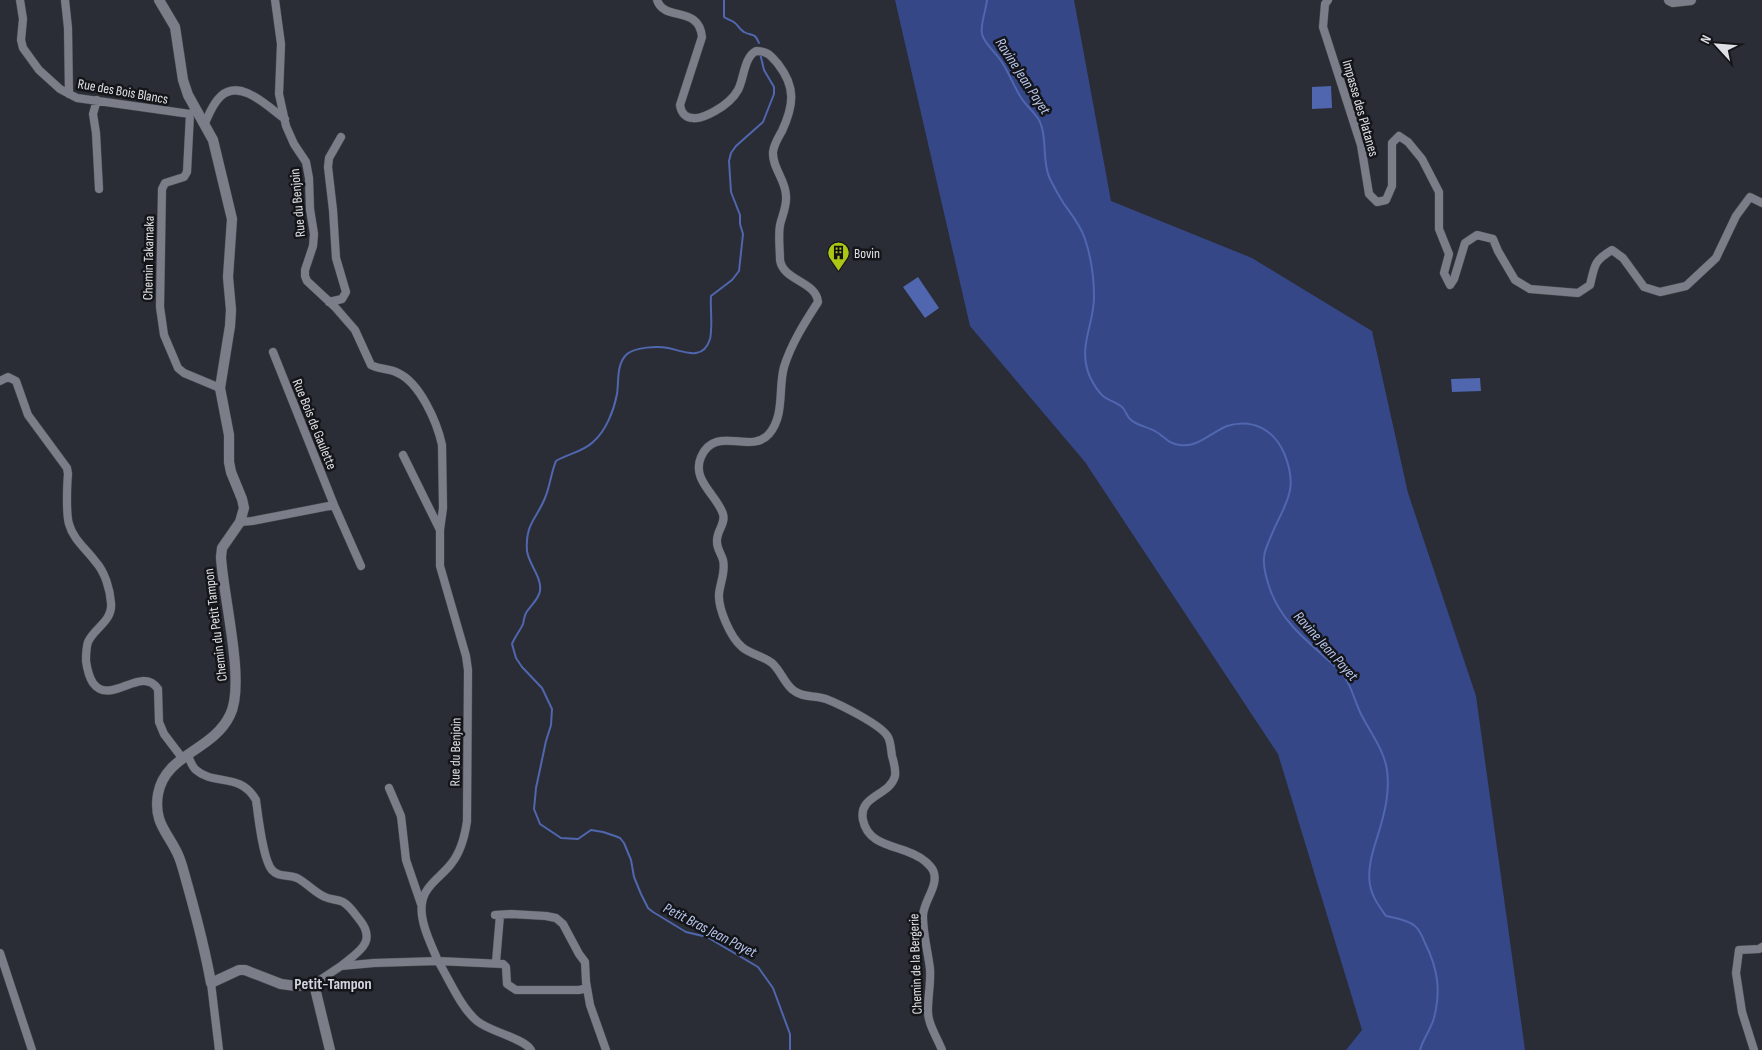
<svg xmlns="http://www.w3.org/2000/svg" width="1762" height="1050" font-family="'Sofia Sans Condensed',sans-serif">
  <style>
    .green { fill: #354787 }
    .water { fill: #5066ae }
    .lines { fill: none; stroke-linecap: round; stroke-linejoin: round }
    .stream { stroke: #5066ae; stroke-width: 2 }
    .street-casing { stroke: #484a50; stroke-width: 9 }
    .secondary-casing { stroke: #484a50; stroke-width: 11 }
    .street { stroke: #7b7e88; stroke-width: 8 }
    .secondary { stroke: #7b7e88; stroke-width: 10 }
    .labels { text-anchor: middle; stroke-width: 5; stroke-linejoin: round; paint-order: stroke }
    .street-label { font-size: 14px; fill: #dee0e5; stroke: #141519 }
    .poi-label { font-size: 14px; fill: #dee0e5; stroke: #141519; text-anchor: start }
    .water-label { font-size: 15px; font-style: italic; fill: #b8c6ef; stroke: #141519 }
    .quarter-label { font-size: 16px; font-weight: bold; fill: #d1d5df; stroke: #141519 }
  </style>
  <rect width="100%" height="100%" fill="#2a2d35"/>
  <path class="green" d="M895,0H1074L1111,201L1252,258L1372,331L1408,493L1476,696L1525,1050H1346L1362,1030L1278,754L1085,462L970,326Z"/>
  <path class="water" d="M1331,86L1332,108L1312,109V87Z
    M918,277L939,308L925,318L903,287Z
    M1480,378L1481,391L1452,392L1451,379Z"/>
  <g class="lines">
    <path class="stream" d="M724,0V17C728,20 732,20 735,23C738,25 740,30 744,32C751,36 755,32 759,43
      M987,0C986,11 980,24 982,34C984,43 994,51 999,58C1009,71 1013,86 1022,99C1027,107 1035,112 1040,122C1048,140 1041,159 1050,179C1054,187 1059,196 1064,204C1072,215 1081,226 1085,239C1091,257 1094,278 1094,297C1094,326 1077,347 1090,377C1093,383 1097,391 1103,396C1109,401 1117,402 1123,408C1126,412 1126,414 1129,418C1136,426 1146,426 1155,431C1164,436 1168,444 1180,445C1197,448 1212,432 1227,426C1253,418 1274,430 1284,453C1301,493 1282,506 1269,541C1267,546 1264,552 1264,558C1263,569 1267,581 1271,592C1284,626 1314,646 1339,670C1350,681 1354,699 1360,712C1369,731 1384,749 1387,770C1389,785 1387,802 1383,817C1378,839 1366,862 1370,885C1372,897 1379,906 1386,916C1395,918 1408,920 1415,926C1420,930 1423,938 1425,943C1438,969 1441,990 1434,1018C1431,1029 1423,1039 1420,1050
      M760,53L764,70L774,87V94L763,122L736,146L731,153L729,161L731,192L740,215V224L743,234L739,271L732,280L711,296C710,310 713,325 710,339C703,362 683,351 668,348C657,346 636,347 627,354C616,364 619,382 617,394C614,410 606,431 593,442C583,452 567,454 556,461C551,473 550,486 545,498C536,520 525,524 527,551C529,565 542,577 540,591C539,599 530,606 526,613C524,617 524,620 523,624C521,629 514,638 512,644L516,658L522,667L542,688L552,709L551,725L546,741L536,788L534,809L540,824L561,838L578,839L591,830L603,832L615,836L620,838L624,843L631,860L634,877L641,894L648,908L653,912L686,932L707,937L758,967L773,988L790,1034V1050"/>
    <defs>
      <path id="street" d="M20,0L23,19L21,40L23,48L39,70L60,89L77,98L190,114L193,112
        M65,0L68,28L69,94
        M275,0L281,44L279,94L286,126L294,144L306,162L309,178L310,209L314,234L313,246L305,270V276L307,281L335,307L355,330L371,365C380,370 390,368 398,373C420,383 437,422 442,445L443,508L440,530V566L466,656L468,670L467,821C465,835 461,852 451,864C442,876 424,886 422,903C419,921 431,944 438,961L503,964L506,967L507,984L516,990H579L587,988
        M657,0C664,22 699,5 702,37L680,105C681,112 685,118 693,118C700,119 708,115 715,111C724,106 733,99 738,90C744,79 744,57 756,51C768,51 771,56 778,64C796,87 794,105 782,131C778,138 774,144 773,152C772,168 786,180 786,196C787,206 782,216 780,225C778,236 780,249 780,260C783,281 816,281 818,302C805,322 791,344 784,367C778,389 785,415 769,434C751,455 715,424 701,457C691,480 717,495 723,514C726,524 716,531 717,542C717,549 721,553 723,560C726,571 720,583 719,594C718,608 730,637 742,647C750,654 763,656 772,663C781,671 784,683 793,690C802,698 815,695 826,699C839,704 882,725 888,737C891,742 891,751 892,756C894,763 896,769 895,776C890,796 858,795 863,820C869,850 906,844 926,862C929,865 933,868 934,873C938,887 923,902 923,916C923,934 928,952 930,969C931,983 928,996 928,1009C927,1023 937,1037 942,1050
        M1328,0L1325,4L1323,27L1361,145L1369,194L1377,202L1386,200L1392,186V143L1399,136L1408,142L1422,159L1439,192V229L1449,254L1444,273L1450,285L1454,279L1465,243L1477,235L1493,239L1498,251L1515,280L1530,289L1578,293L1590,285C1595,264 1594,261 1612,250L1623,258L1644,287L1660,292L1686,286L1716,258L1736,216L1750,197L1762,203
        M97,100L93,114L96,133L99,189
        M190,114L187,172L184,177L165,183L162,189L160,307L164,335L178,368L184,373L220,388
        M205,123C209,114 213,103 221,96C241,78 269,108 285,119
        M329,302L342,299L346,292L336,258L333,210L328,167L329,158L341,137
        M273,352L334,505L361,566
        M0,381L8,377L16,381L28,415L67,468L68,474C67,485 66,514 69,524C73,539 86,549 95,561C105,572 110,589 111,603C113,621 94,628 88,642C86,648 86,655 86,661C87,668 89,677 93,683C110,707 142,664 158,689L159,722L164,734L183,759
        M403,455L440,530
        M240,522L252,521L334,505
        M188,756C190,760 192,767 196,770C214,786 240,772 256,800C258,815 263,860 272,870C279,878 288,874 297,878C307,883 315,893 325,897C331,900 337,899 343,902C350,906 354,913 359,919C378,942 358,952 341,966
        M389,788L401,816L406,860L421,904
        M495,915L511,914L546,916L556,918L563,924L579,954L585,962L586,982L590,1005L606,1050
        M0,953L32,1050
        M496,962L500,915
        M211,983L219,1050
        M314,984L341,966L374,963L438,961C449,979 461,1008 477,1021C490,1032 524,1038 531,1050
        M1754,1050L1742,1012L1736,973L1739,950L1759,949L1762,947"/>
      <path id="secondary" d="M159,0L175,27L183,80L188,95L213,140L232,219L228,277L231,310L230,326L220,388L229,435V462L231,472L242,499L244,508L240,522L222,548L221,557C223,596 246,684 230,715C213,751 165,754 158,794C153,824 169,833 179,857C183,867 185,877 188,887C197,919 205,950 211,983L239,970H245L281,984L296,986L314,984L330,1050
        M1669,0L1673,2L1691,0"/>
    </defs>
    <use href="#street" class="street-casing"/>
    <use href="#secondary" class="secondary-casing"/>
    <use href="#street" class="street"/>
    <use href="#secondary" class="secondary"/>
  </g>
  <defs>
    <symbol id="building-pin" viewBox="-11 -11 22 30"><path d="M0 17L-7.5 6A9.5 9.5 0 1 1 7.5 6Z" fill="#abc615" stroke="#141519"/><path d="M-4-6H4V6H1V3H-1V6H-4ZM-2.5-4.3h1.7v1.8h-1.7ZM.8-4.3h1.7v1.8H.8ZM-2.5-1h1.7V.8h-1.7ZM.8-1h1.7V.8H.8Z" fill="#111"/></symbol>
  </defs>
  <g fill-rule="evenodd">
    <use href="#building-pin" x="826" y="240" width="25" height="34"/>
  </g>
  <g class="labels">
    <g class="street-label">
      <text transform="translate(123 91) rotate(10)" y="5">Rue des Bois Blancs</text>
      <text transform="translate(1361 108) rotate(74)" y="5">Impasse des Platanes</text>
      <text transform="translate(297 203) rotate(-95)" y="5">Rue du Benjoin</text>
      <text transform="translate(148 258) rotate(-89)" y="5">Chemin Takamaka</text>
      <text transform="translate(315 424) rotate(68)" y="5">Rue Bois de Gaulette</text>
      <text transform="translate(215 625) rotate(-97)" y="5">Chemin du Petit Tampon</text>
      <text transform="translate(455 752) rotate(-89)" y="5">Rue du Benjoin</text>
      <text transform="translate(915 964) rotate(-92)" y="5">Chemin de la Bergerie</text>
    </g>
    <g class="poi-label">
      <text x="854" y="258">Bovin</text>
    </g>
    <g class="water-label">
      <text transform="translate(1023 76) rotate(57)" y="5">Ravine Jean Payet</text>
      <text transform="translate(1326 646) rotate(48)" y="5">Ravine Jean Payet</text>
      <text transform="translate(710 930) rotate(27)" y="5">Petit Bras Jean Payet</text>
    </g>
    <g class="quarter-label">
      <text x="333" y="989">Petit-Tampon</text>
    </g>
  </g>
  <g transform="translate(1717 45) rotate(296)" stroke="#141519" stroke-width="4" paint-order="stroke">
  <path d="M0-4L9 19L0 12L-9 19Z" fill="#dee0e5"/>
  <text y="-8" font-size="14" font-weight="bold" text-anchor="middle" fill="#dee0e5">N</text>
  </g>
</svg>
